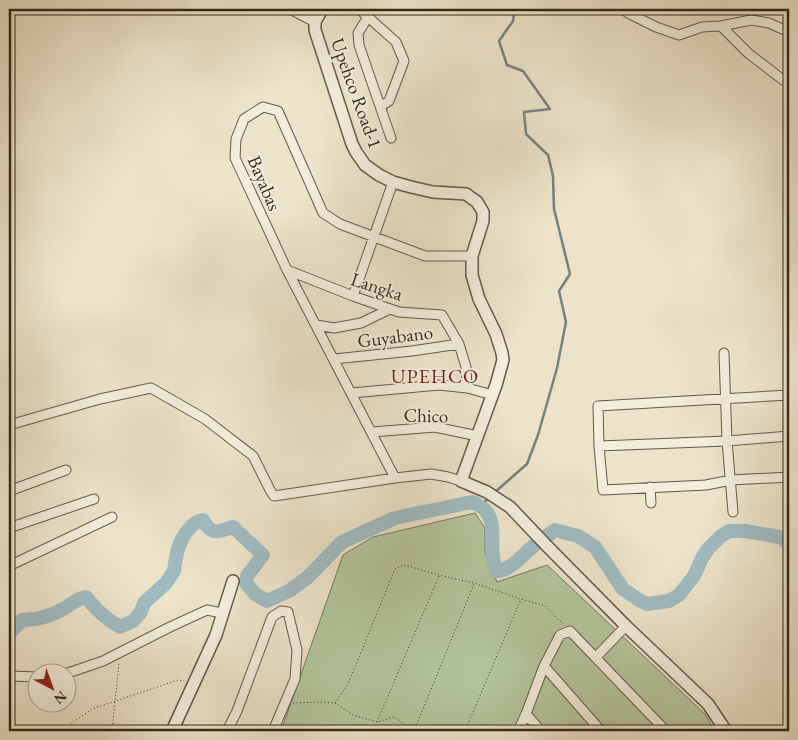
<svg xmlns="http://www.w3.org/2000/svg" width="798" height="740" font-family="'EB Garamond',serif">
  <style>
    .green { fill: #b3c59a; stroke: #74775a }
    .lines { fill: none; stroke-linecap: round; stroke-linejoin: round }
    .stream { stroke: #75817e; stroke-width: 2.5 }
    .river { stroke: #9fbbc1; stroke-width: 14 }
    .minor-casing { stroke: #645845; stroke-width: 11 }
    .tertiary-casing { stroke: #645845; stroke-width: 14 }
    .path { stroke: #362919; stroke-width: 1; stroke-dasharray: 1 2.5; stroke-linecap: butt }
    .minor { stroke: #f3eddb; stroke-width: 9 }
    .tertiary { stroke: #f3eddb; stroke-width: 11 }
    .labels { text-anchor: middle; stroke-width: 4; stroke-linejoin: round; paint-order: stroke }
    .street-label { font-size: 19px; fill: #362919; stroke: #f3eddb }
    .neighbourhood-label { font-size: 20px; letter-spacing: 1px; fill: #7a1f14; stroke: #f3eddb }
  </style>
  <rect width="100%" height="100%" fill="#ede3c8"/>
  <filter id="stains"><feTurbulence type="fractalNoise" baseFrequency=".004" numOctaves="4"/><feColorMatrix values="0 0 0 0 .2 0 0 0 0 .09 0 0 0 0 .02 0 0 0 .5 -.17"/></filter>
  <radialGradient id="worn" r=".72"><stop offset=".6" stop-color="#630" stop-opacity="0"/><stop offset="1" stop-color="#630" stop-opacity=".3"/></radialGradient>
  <path class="green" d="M475,513L485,528V552L497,582L547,565L705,714L715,731H281L343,555L373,537Z"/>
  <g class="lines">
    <path class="stream" d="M494,493L527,464L538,435L557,368L566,322L559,291L570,274L554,209L553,176L548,155L526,134L524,112L550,109L523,71L507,65L499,41L513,21L515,9
      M481,505L490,497
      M783,731L789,725"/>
    <path class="river" d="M9,634L22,620C39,620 50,616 65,608C72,604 78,598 86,597C96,610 106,619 120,627L133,621L141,612L144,603L166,583L174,571C176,555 178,541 189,529C193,524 197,521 203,520C212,536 217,532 233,527L263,555L247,576L246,583L255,594L267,601L289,591L307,578L342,542L395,518L472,502C506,515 484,545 497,571C511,571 525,552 536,544C542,539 549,535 555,530L578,536L595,547L623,589L639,600L647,604L669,601L679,595L694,576L702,558L708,549L721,536L729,531H745L780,537L789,544"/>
    <defs>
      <path id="minor" d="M290,9L315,22
        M359,9L396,42L404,61L389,101L381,106
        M623,9L628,13L656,27L679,35L702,27L721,26L751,20L769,23L789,32
        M368,17L358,33L359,45L391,138
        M721,26L748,53L783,80
        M287,270L353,296L399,312L442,315L459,344L466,367L467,388
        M353,296L393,182
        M316,325L334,328L361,323L390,309
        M724,353L727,441L733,512
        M334,359L412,351L459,344
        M352,393L439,385L467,388L493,395
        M789,395L598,406L599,446L603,490L706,485L731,480L789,477
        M9,425L100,399L151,388L205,419L253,456L270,490L274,496L395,478L431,474L448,477L461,481
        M372,432L435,427L478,436
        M599,446L727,441L789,436
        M395,478L287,270L235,158L236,139L244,119L263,107L278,111L323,213L340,224L425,256H472
        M650,487L651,503
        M9,491L66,470
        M9,528L94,499
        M9,566L112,517
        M596,657L626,626
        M544,666L601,731
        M68,673L103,661L170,627L207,610L222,613
        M9,676L38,677
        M526,714L541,731
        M227,731L237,711L272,617L281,611L288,612L297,650L295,679L273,731
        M518,731L526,714L544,666L560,635L570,631L666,731"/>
      <path id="tertiary" d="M322,9L315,22V30L352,144L356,152L365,165L379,175L393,182L411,187L433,192L466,194L477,202L483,212V221L472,256V275L479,299L496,334L502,353L503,360L496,385L461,481L487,492L510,507L547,546L626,626L708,704L726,731
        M172,731L216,635L233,581"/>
    </defs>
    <use href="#minor" class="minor-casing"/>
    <use href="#tertiary" class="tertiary-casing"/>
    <path class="path" d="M293,703L320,702L335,703L353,715L377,722L394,717L414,731
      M335,703L348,684L395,569L404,565L439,575L474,583L521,599L545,606L563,624
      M377,722L439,576
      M9,725L60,729L69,725L92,709L178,680L184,681
      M112,731L119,662
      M414,731L474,584
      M465,731L521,599"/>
    <use href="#minor" class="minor"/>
    <use href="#tertiary" class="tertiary"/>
  </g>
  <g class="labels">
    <g class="street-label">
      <text transform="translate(357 93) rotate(70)" y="7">Upehco Road-1</text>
      <text transform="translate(265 183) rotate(67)" y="7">Bayabas</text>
      <text transform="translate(377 286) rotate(18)" y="7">Langka</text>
      <text transform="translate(395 336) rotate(-7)" y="7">Guyabano</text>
      <text transform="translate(426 415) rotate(1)" y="7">Chico</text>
    </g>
    <g class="neighbourhood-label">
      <text x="435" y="383">UPEHCO</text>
    </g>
  </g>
  <rect width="798" height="740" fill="none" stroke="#ede3c8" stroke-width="30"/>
  <rect x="10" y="10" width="778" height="720" fill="none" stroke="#362919" stroke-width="2.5"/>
  <rect x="15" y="15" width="768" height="710" fill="none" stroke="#362919"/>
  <g transform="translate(52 688) rotate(139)"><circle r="24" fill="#f3eddb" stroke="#a79f8d"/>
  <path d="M0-4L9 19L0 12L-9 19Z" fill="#8f2418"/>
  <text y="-8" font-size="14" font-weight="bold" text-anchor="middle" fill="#362919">N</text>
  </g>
  <rect width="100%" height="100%" filter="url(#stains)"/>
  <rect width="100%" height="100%" fill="url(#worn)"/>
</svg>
